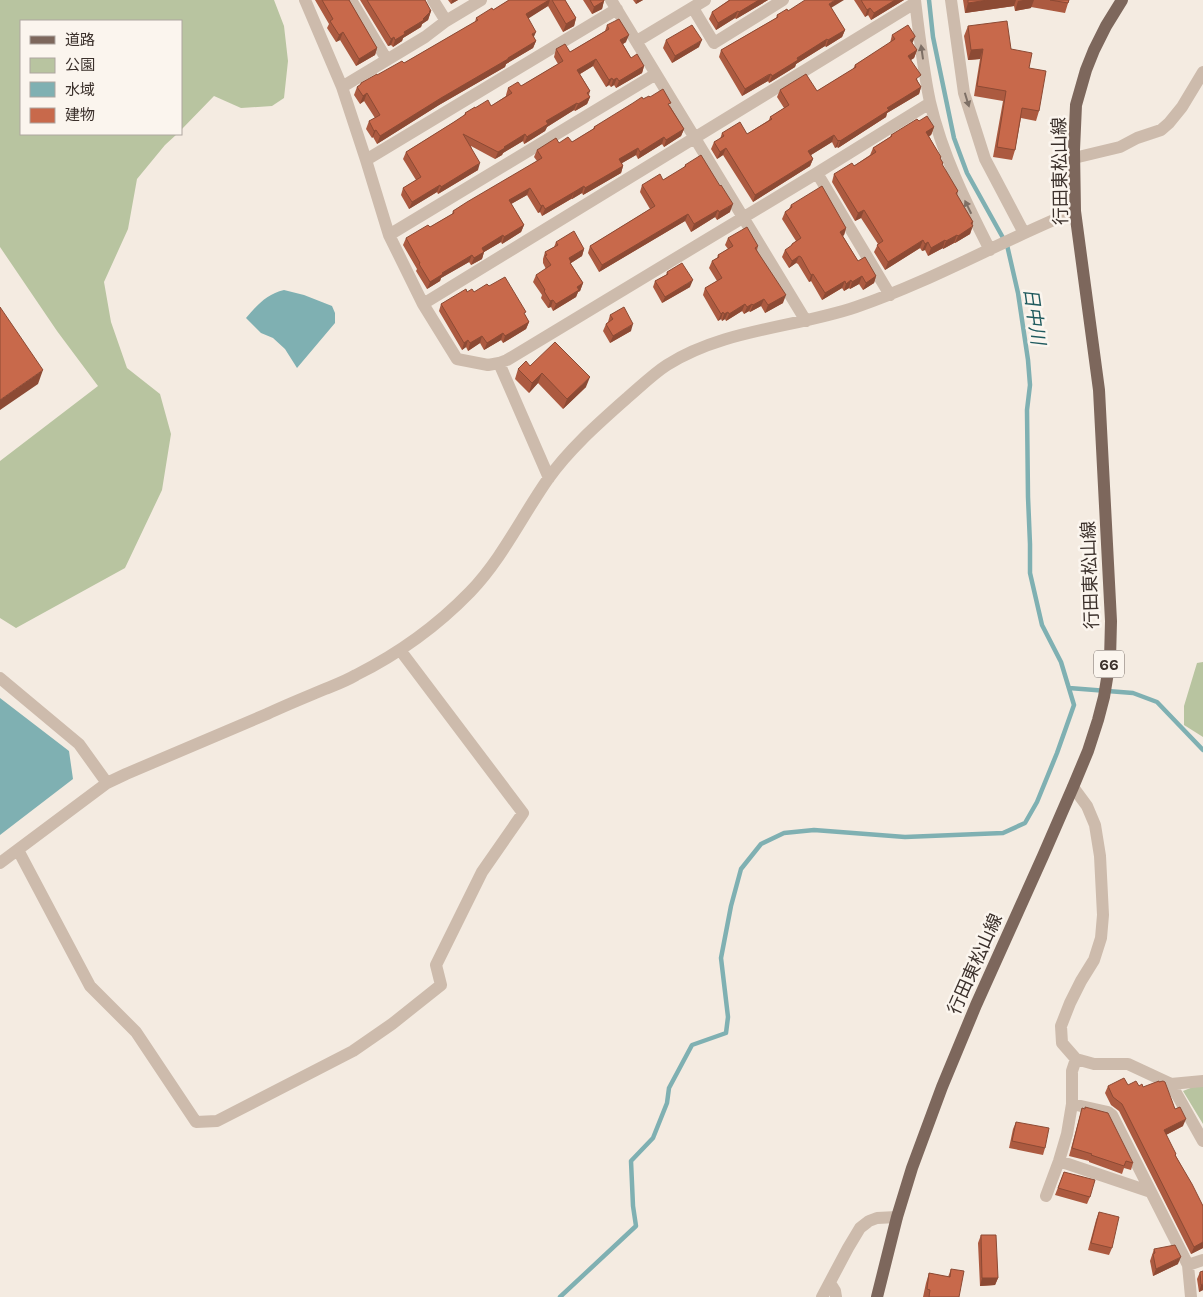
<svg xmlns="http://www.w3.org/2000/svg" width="1203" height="1297" font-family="Karla,'Noto Sans JP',sans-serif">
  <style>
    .green { fill: #b8c4a0 }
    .water { fill: #7fb0b2 }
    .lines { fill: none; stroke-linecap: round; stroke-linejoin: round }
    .stream { stroke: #7fb0b2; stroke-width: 4.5 }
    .minor { stroke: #cdbbac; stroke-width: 12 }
    .major { stroke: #7d675c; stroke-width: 12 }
    .wall { fill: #ac5a40 }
    .shaded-wall { fill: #8c4a34 }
    .building { fill: #c8694b; stroke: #8c4a34 }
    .oneway { fill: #7d6f65 }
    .labels { text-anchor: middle; stroke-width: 5; stroke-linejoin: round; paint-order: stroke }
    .shield { fill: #fbf5ee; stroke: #756b66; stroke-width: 1 }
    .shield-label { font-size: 16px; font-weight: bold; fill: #3b302b }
    .street-label { font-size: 18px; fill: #3b302b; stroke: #fbf5ee }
    .water-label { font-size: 19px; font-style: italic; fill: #1f5a5e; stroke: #fbf5ee }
  </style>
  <rect width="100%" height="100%" fill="#f4ebe1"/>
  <path class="green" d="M0,0H274L284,26L288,61L284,98L272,106L241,108L214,96L181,130V21H21V134H177L165,145L137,179L128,229L104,282L111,322L127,368L160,394L171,434L162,490L125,568L16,628L0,618V461L98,386L57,331L0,247Z
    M1203,662V737L1184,725V706L1197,663Z
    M1203,1086V1124L1183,1091L1193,1087Z"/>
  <path class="water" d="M284,290L304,295L332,306L335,313V323L297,368L285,349L273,338L261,333L246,318C257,305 267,294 284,290Z
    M0,698L69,751L73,779L0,835Z"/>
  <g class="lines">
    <path class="stream" d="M1069,688L1133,693L1157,702L1203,750
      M560,1297L636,1226L633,1206L631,1161L653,1138L667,1103L669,1088L692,1045L726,1033L728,1017L721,958L731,906L741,869L761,844L784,833L814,830L905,837L1003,833L1025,823L1037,802L1057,753L1074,705L1061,662L1042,625L1030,573V544L1028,497L1027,410L1030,385L1028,360L1018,293L1007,245L967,173L954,138L933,37L929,0"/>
    <path class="minor" d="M305,0L342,87L366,160L389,235L423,304L457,359L488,365L499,363L549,478
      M351,0L387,60
      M433,0L446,21
      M611,0L806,321
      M915,0C919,34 923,69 930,102C942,154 966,203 990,250
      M951,0L964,93L985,159L1024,233
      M693,8L714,43L783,0
      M637,41L705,0
      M342,87L425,37L446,21L481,0
      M1074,158L1120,147L1137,138L1161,130L1169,123L1182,107L1203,72
      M366,160L617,9
      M817,173L890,295
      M389,235L656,74
      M423,304L915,3
      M499,363L507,360L817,173L930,103
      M0,678L79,744L107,783
      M1073,787L1087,806L1095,825L1100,856L1103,915L1101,938L1094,960L1081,981L1070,1003L1061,1026L1062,1043L1076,1059L1094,1064H1128L1171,1084L1203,1081
      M18,850L90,986L136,1032L196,1122L217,1121L353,1051L392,1024L441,985L436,965L482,872L523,813L400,650
      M0,863L107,783L126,774C173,754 220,734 267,714C286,705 306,697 325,689C335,685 346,681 356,675C398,654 437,626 470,592C502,559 522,516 548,479C570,448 599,423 627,398C640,387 653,374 667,365C724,329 794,328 856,307C932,281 1001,241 1075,211
      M1171,1084L1203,1141
      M1072,1104L1108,1112L1112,1115L1188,1265L1191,1297
      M1059,1161L1151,1192
      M1046,1196L1059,1161L1067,1134L1072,1104V1071L1076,1059
      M1188,1265L1203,1260
      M830,1283L835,1291L836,1297
      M822,1297L848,1248L860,1228L869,1221L877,1218L897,1217"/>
    <path class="major" d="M877,1297L897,1217L912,1168L942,1087L976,1005L1043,856L1073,787L1088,751L1098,720L1104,697L1110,660L1111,621L1099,390L1075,211L1074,150L1076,105L1086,70L1094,50L1106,26L1122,0"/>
  </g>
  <path class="wall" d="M315,0H349L377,48L375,55L356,66L340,40L336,42L327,28L329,24Z
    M360,0H425L431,11L428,20L422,24L421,27L403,38L402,41L393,47L391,45L388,46Z
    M448,0H458L451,4Z
    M509,0H565L576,18L574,26L563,32L548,6L528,18L534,38L536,41L533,48L506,64L505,67L439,105L377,144L373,137L372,138L366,129L369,121L375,118L364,101L360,104L354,95L357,87L360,85L361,83L404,63L475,22L476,18L493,10Z
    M583,0H604L602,9L592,14Z
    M633,0H643L636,4Z
    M729,0H768L736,19L735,18L716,30L709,19L712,12Z
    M854,0H904L871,20L868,15L865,17Z
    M963,0H1069L1065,13L1031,7V8L1015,11L1014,6L965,13Z
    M831,8L845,30L842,37L826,47L825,46L796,64L795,67L769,83L768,81L766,82L742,96L719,57L721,50L776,18L777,15L788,11Z
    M607,25L626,42L623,44L631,58L644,66L642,73L616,88L614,85L611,87L609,85L606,87L593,66L580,74L590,91L589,95L590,97L587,104L575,111L574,110L547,127L545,131L526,143L524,144L523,141L503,153L502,155L495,159L471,146L478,170L438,194L437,192L409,209L401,195L403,188L416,180L403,159L406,152L454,122L464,116L465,113L475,108L491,106L506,96V95L508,88L521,86L558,64L554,57L556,49L570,52L605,31Z
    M968,26L1011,49L1029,68L1039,111L1036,121L1021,118L1015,150L1012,160L993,157L1003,101L974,96L980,59L968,60L964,36Z
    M892,35L912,44L917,50L914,58L911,60L918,82L921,87L919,94L887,113L886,117L838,148L837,147L835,148L832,142L811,155L813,159L810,166L753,202L723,155L717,159L711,149L714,142L720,139L722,133L747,134L769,120L770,117L784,108L777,97L780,90L817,91L853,69L855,65L890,43Z
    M666,40L699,47L672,63L663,48Z
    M650,97L670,106L684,129L681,136L664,147L662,144L638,159L636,155L622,163L623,166L621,173L583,195L582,193L572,199H571L542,216L540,212L538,213L527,195L511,204L524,225L521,232L502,244L501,242L484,252L482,259L471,265L469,262L441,278L440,281L427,289L416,271L417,269L403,245L406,238L430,227L452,214L453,211L537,161L534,157L537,150L559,143L572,142L593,129L594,127L643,99Z
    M919,121L934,127L931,135L929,136L943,163L942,166L958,191L957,195L973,222L970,234L955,243H954L943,249V248L928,256L925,250L922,251L920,248L885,270L874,252L878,244L861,218L855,221L832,182L834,174L854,166L870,155L873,148L890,137L891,135Z
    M685,165L730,212L717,220L715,217L691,232L685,221L599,272L588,253L590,246L650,209L640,192L642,185L663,180L684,168Z
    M791,205L846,228L844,235L843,236L858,261L876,276L874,283L863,290L859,284L850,289L849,288L844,291L842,288L822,300L811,281L809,282L798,264L796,263L789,268L782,257L785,250L791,246L792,244L796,241L782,219L785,212L789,209Z
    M728,238L758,246L757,250L783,303L765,313L761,306L750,312L749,311L744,314L742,311L726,321L725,319L722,321L721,319L718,321L703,295L705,288L717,281L709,268L712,261L717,258L718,255L728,249L725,245Z
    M556,242L584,249L582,256L571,263V264L583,283L580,291L578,292L576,297L553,311L551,307L548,308L541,298L542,295L533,282L536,275L546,269L543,263V259L545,252L554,247Z
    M667,272L690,287L662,303L653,287L655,281L666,275Z
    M489,286L525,315L529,322L526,329L503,343L501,340L484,350L480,343L468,351L466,347L462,350L439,311L441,304L467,292H474Z
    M610,315L631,331L610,343L603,331L606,324L608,322Z
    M530,366L586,387L563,409L538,383L529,393L515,379L518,369Z
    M1128,1085L1143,1087L1175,1109L1183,1126L1166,1135L1176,1156L1203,1206V1248L1191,1254L1119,1111L1111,1105L1105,1093L1108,1086Z
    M1082,1108L1133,1163L1131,1170L1124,1168L1122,1174L1089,1162V1161L1069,1156Z
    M1016,1122L1045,1148L1043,1155L1009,1148L1013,1129Z
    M1064,1172L1090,1197L1087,1204L1055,1195Z
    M1099,1212L1112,1248L1109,1255L1088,1250L1096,1220Z
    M981,1235L998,1278L995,1285L980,1286L978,1243Z
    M1154,1249L1178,1264L1153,1276L1150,1261Z
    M951,1269L959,1297H923L926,1283L929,1273L948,1277Z
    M1200,1272L1203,1290L1199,1292L1197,1279Z"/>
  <path class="shaded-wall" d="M452,0H458L451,4Z
    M549,0H550L548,6L523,22L526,14Z
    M637,0H643L636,4Z
    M759,0H768L736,19L739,12Z
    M835,0H844L826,11L829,4Z
    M895,0H904L871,20L874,13Z
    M988,0H1016L1014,6L965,13L968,3Z
    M1023,0H1034L1031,8L1015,11L1018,1Z
    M604,1L602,9L592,14L594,7Z
    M870,8L868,15L865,17L867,10Z
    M429,11H431L428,20L422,24L421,27L403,38L402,41L393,47L395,40L404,32L423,19Z
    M738,11L735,18L716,30L718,23Z
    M576,18L574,26L563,32L566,24Z
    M845,30L842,37L826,47L828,40Z
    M343,32L340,40L336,42L339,35Z
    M536,32L533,39L532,34Z
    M629,35L626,42L618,47L620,40Z
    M394,37L391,45L388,46L391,39Z
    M915,37L912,44L910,40Z
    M827,39L825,46L796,64L795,67L769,83L772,76L797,58Z
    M702,40L699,47L672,63L675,56Z
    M536,41L533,48L506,64L505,67L439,105L377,144L380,136L441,98Z
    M377,48L375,55L356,66L359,59Z
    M983,49L980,59L968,60L971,50Z
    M917,50L914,58L906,63L908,56Z
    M596,59L593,66L575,77L577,70Z
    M644,66L642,73L616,88L619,81Z
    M771,74L768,81L742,96L745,89Z
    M612,78L609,85L606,87L609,80Z
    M617,78L614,85L611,87L613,80Z
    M921,87L919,94L887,113L886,117L838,148L840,141L887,108Z
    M367,93L364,101L360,104L363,96Z
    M590,97L587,104L575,111L578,104Z
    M577,103L574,110L547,127L545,131L524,144L527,137L546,121Z
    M934,127L931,135L923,140L926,132Z
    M684,129L681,136L664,147L666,140Z
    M376,130L373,137L372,138L374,131Z
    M525,134L523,141L503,153L502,155L495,159L498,152L504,147Z
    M834,135L832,142L806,158L808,151Z
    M664,137L662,144L638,159L640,152Z
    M839,140L837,147L835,148L838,141Z
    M638,148L636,155L617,166L619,159Z
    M726,148L723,155L717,159L720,152Z
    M813,159L810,166L753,202L755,195Z
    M480,163L478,170L438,194L441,187Z
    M623,166L621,173L583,195L585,188Z
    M440,185L437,192L409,209L412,202Z
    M584,186L582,193L572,199L574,192Z
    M530,188L527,195L506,207L509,200Z
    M574,192L571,199L542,216L545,209Z
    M733,204L730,212L717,220L719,212Z
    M543,205L540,212L538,213L541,206Z
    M718,210L715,217L691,232L694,224Z
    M864,210L861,218L855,221L858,213Z
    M688,214L685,221L599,272L602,265Z
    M973,222L971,228L973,226L970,234L955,243L958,236Z
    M524,225L521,232L502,244L504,237Z
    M846,228L844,235L837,239L840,232Z
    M503,235L501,242L484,252L482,259L471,265L474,258L482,248Z
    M957,235L954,243L943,249L946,241Z
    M923,240L920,248L885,270L888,262Z
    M945,240L943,248L928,256L931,248Z
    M928,242L925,250L922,251L925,244Z
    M584,249L582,256L571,263L569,269V258Z
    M472,255L469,262L441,278L440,281L427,289L430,282L442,273Z
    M799,256L796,263L789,268L792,261Z
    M813,274L811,281L809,282L811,275Z
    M862,276L859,284L850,289L852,282Z
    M876,276L874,283L863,290L866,283Z
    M693,280L690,287L662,303L665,297Z
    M851,280L849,288L844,291L846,284Z
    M845,281L842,288L822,300L825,293Z
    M583,283L580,291L578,292L576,297L553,311L556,304L577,287Z
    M786,295L783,303L765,313L768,305Z
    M764,299L761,306L750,312L753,305Z
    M553,300L551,307L548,308L550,301Z
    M745,304L742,311L726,321L729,314Z
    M752,304L749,311L744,314L747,307Z
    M723,312L721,319L718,321L721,314Z
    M728,312L725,319L722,321L724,314Z
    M529,322L526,329L503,343L505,336Z
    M633,324L631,331L610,343L613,336Z
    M503,333L501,340L484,350L487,343Z
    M482,336L480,343L468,351L470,343Z
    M468,340L466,347L462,350L464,343Z
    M43,370L38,384L0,410V400Z
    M542,373L538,383L529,393L532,383Z
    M590,377L586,387L563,409L567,399Z
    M1186,1119L1183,1126L1162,1137L1164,1130Z
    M1203,1242V1248L1191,1254L1194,1247Z
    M1181,1257L1178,1264L1153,1276L1156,1269Z
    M982,1278H998L995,1285L980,1286Z
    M1203,1284V1290L1199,1292L1201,1285Z"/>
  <path class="building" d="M322,0H349L377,48L359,59L343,32L339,35L330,21L333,19Z
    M367,0H425L431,11H429L430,12L423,19L424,20L404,32L405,34L395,40L394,37L391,39Z
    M509,0H549L526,14L536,32L532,34L536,41L508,58V59L441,98L380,136L376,130L374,131L369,121L380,115L367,93L363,96L357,87L361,84V83L377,74V75L402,61L404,63L478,20L476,18L492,8L493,10Z
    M552,0H565L576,18L566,24Z
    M590,0H604V1L594,7Z
    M730,0H759L739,12L738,11L718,23L712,12Z
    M805,0H835L829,4L845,30L828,40L827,39L797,58L798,60L772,76L771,74L768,75L745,89L721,50L778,17L777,15L787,9L788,11Z
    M861,0H895L874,13L870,8L867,10Z
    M968,0H988L968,3Z
    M1050,0H1069L1068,3Z
    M619,19L629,35L620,40L631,58L637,54L644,66L619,81L617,78L613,80L612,78L609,80L596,59L577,70L590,91L587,93L590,97L578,104L577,103L546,121L548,124L528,136L527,137L525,134L504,147L505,148L498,152L463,134L480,163L441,187L440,185L412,202L403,188L421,177L406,152L454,122L466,114L465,113L475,107V108L488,100L491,106L512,93L508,88L518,82L521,86L563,61L556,49L565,44L570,52L609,29L607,25Z
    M1007,21L1011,49L1032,53L1029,68L1046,71L1039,111L1022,108L1015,150L997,147L1006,91L977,86L983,49L971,50L968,26Z
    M692,25L702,40L675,56L666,40Z
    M908,25L915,36V37L910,40L917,50L908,56L921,75L916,79L921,87L887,108L889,110L840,141L839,140L838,141L834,135L808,151L813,159L755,195L726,148L720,152L714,142L724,136L722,133L740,122L747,134L772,119L770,117L789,105L780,90L806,74L817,91L856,67L855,65L895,39L892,35Z
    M663,89L671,103L668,104L684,129L666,140L664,137L640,152L638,148L619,159L623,166L585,188L584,186L574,192L545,209L543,205L541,206L530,188L509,200L524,225L504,237L503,235L482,248L484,252L474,258L472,255L442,273L443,274L430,282L419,264L420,263L406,238L428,225L430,227L454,213L453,211L467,202L542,158L537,150L556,138L559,143L568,137L572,142L595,128L594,127L633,103L642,97L643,99L649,96L650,97Z
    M927,116L934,127L926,132L941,157L940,158L943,163L942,164L958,191L956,193L973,222L971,223L973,226L958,236L957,235L946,241L945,240L931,248L928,242L925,244L923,240L888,262L877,245L883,241L864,210L858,213L834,174L852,163L854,166L876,152L873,148L892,136L891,135L917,119L919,121Z
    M701,155L720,186L721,185L733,204L719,212L718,210L694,224L688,214L602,265L590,246L655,206L642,185L660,174L663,180L686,166L685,165Z
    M822,186L846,228L840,232L858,261L865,257L876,276L866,283L862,276L852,282L851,280L846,284L845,281L825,293L813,274L811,275L801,257L799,256L792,261L785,250L792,245V244L801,238L785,212L792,207L791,205Z
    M747,227L758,246L755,248L786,295L768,305L764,299L753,305L752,304L747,307L745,304L729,314L728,312L724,314L723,312L721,314L705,288L722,278L712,261L719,257L718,255L733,246L728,238Z
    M574,231L584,249L569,258L571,262L570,263L583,283L577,287L579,290L556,304L553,300L550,301L544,291L545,290L536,275L551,265L545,256L547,255L545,252L558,245L556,242Z
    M682,263L693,280L665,297L655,281L668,274L667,272Z
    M505,277L526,312L524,313L529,322L505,336L503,333L487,343L482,336L470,343L468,340L464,343L441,304L466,289L467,292L472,289L474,292L487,284L489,286Z
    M0,307L43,370L0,400Z
    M624,307L633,324L613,336L606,324L613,319L610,315Z
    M555,342L590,377L567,399L542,373L532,383L518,369L526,361L530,366Z
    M1124,1078L1128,1085L1136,1081L1139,1086L1142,1084L1143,1087L1159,1081V1082L1163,1081L1165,1082L1175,1109L1180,1107L1186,1119L1164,1130L1176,1154L1175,1155L1192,1184L1203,1206V1242L1194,1247L1122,1104L1113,1097L1108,1086Z
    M1085,1107L1108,1113L1133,1163L1126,1161L1124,1166L1091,1155L1092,1154L1072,1148L1082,1108L1085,1109Z
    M1016,1122L1049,1128L1045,1148L1012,1141Z
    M1064,1172L1095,1180L1090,1197L1058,1188Z
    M1099,1212L1119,1217L1112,1248L1091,1243Z
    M981,1235H996L998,1278H982Z
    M1175,1245L1181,1257L1156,1269L1153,1254L1155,1253L1154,1249Z
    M951,1269L964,1271L959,1297H929L930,1290L927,1289L929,1273L950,1277Z
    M1203,1271V1284L1201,1285L1200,1272Z"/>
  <defs><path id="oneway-solid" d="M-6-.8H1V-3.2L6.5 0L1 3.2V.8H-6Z" transform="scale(1.25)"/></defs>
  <g class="oneway">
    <use href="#oneway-solid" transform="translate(922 52) rotate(-98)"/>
    <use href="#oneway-solid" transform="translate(967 100) rotate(73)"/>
    <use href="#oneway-solid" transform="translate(968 207) rotate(-116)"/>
  </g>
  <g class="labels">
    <rect class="shield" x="1094" y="650.5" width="30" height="27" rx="4"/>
    <g class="shield-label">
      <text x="1109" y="670">66</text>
    </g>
    <g class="street-label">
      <text transform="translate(1060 171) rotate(-91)" y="6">行田東松山線</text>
      <text transform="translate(1090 575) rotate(-92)" y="6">行田東松山線</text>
      <text transform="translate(975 964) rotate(-66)" y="6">行田東松山線</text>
    </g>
    <g class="water-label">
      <text transform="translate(1035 316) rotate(82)" y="7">日中川</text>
    </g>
  </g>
  <rect x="20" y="20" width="162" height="115" fill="#fbf5ee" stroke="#aea6a0"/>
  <rect x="30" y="36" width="25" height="8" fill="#7d675c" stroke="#aea6a0"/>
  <text x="65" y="45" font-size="15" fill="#3b302b">道路</text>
  <rect x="30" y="58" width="25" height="15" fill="#b8c4a0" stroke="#aea6a0"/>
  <text x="65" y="70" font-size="15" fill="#3b302b">公園</text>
  <rect x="30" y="82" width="25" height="15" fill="#7fb0b2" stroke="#aea6a0"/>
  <text x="65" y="95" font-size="15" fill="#3b302b">水域</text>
  <rect x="30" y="108" width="25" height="15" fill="#c8694b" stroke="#aea6a0"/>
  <text x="65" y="120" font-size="15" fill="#3b302b">建物</text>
</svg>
